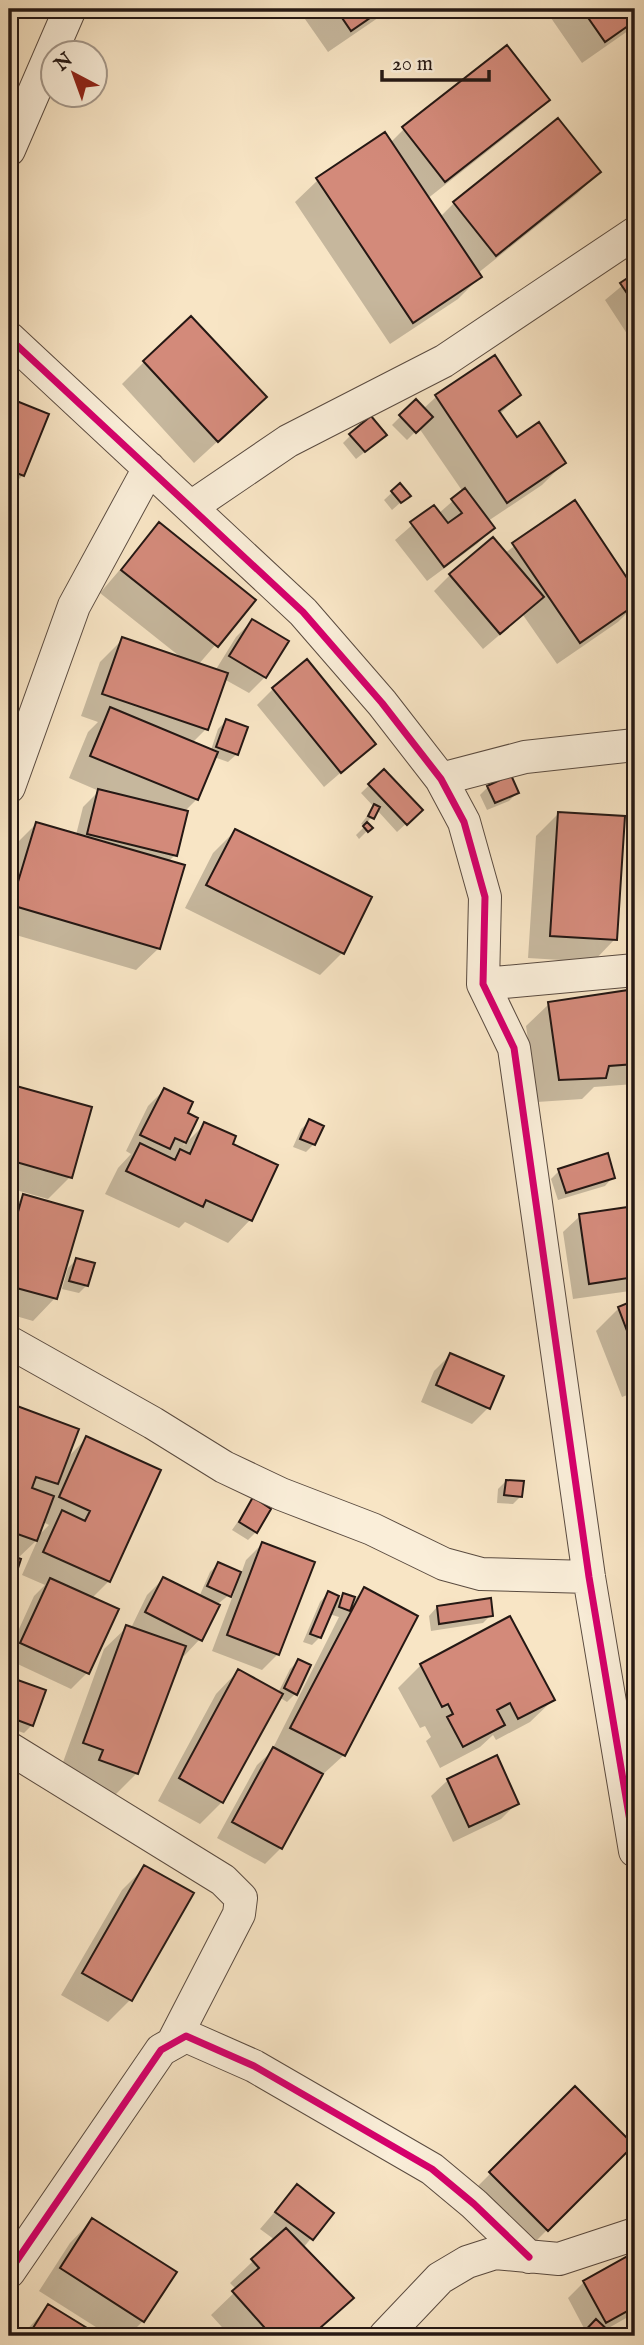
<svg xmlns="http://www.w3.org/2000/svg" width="644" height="2345" font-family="'IM FELL English',serif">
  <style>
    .shadow { fill: #0003; fill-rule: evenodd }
    .building { fill: #d38a7a; stroke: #251814; stroke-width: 2 }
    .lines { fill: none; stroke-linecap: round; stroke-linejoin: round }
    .minor-casing { stroke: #5a4b40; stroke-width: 34 }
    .minor { stroke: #faeed9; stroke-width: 32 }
    .cycleway-casing { stroke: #faeed9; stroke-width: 11 }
    .cycleway { stroke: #d6006c; stroke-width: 7 }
  </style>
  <rect width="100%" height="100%" fill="#f8e5c5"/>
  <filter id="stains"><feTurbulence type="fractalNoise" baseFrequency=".00286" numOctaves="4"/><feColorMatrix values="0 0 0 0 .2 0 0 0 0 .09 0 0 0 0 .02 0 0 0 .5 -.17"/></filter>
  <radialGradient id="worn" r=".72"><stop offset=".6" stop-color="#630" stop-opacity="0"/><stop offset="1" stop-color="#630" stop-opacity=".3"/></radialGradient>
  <path class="shadow" d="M298,9H391L328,52Z
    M560,9H635V26L582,63L551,18Z
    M547,100L525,122L427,199L440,217L454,203L599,172L577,194L478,273L480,277L458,299L390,344L295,202L318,180L390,143L404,129Z
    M635,275V346L605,300Z
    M494,357L519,395L500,414L517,439L564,463L542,485L488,521L493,528L477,544L427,581L395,540L433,507L438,514L463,492L419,428L407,440L392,425L416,401L423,409L436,397Z
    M144,362L242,419L194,463L122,384Z
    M9,400L47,415L23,475L9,489Z
    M351,435L376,443L356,459L343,443Z
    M399,486L408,496L392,510L384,500Z
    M575,503L635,593V605L618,622L557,664L523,615L483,649L434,591L450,575L505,553Z
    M159,524L254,600L198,665L215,671L236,637L252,621L265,677L249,693L224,679L206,729L192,743L211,750L218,729L226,721L237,754L228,762L214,757L197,799L184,812L175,855L168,862L159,948L136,970L9,933V863L14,846L36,824L76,835L83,807L99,791L69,778L88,732L98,722L81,716L100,662L123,639L183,659L100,593Z
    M273,689L374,744L324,787L257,705Z
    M384,771L421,810L397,832L377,810L366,824L370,828L359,839L356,835L365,826L361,824L374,807L361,793Z
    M488,787L517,793L509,801L487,810L480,795Z
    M559,813L615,939L593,962L528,958L536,836Z
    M235,831L342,953L320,975L185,908L213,853Z
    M635,991V1084L594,1087L582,1099L537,1102L526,1026L549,1004Z
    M9,1086L90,1108L70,1177L48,1199L9,1188Z
    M164,1090L185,1114L196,1119L183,1146L205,1124L230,1145L275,1166L250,1220L228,1243L185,1222L179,1228L105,1194L118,1168L131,1154L126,1151L148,1106Z
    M310,1121L314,1144L306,1152L293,1147L301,1129Z
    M559,1171L613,1177L605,1186L558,1200L551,1179Z
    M24,1196L55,1298L33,1321L9,1314V1211Z
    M635,1208V1286L630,1291L573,1299L563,1232L580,1216Z
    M76,1260L87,1285L79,1293L62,1289L68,1268Z
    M635,1302V1392L622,1397L596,1331L619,1308Z
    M450,1355L488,1408L472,1424L421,1402L434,1371Z
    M9,1405L77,1430L66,1459L87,1438L109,1581L91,1599L87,1673L71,1689L9,1660V1651L34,1596L45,1585L22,1575L38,1539L17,1559L9,1590ZM43,1522L49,1525L37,1537Z
    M506,1481L521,1496L513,1504L497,1503L498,1489Z
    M253,1500L256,1532L248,1540L232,1530Z
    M262,1544L278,1654L262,1670L212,1651L235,1590L219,1603L200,1639L184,1656L181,1654L137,1773L114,1796L78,1783L82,1773L62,1765L104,1649L127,1627L131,1628L147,1595L163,1579L199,1597L210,1572L218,1564L241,1574L246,1560Z
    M364,1589L416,1617L344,1755L320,1777L281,1848L265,1864L217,1838L257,1765L271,1752L339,1617L329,1614L320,1637L312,1645L303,1642L320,1602L328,1593L333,1605L343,1595L355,1599Z
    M437,1607L491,1615L483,1623L431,1631L429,1616Z
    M298,1661L295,1694L287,1702L279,1697L222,1802L200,1824L158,1801L216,1694L238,1671L278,1693L290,1669Z
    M421,1665L553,1700L530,1722L496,1740L493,1735L480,1747L440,1768L426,1741L431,1737L425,1726L420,1728L398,1688Z
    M13,1680L32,1725L24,1733L9,1728V1684Z
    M448,1780L517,1803L501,1819L453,1842L431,1796Z
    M145,1867L130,2000L108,2022L61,1995L122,1890Z
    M575,2089L632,2145L525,2252L469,2195Z
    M297,2186L332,2213L303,2248L352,2298L312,2336H230L211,2315L237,2290L230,2283L275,2240L260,2229Z
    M92,2220L143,2321L128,2336H110L39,2291L70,2243Z
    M635,2254V2313L605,2330L612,2336H582L586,2332L568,2298L584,2282Z
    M48,2307L97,2336H21Z
    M635,2325V2336H621L629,2328Z"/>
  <path class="building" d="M336,9H383L351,31Z
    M582,9H635V21L605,42Z
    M507,45L550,100L445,182L402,127Z
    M558,118L601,172L496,256L453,202Z
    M385,132L482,277L413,323L316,178Z
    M635,273V305L620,283Z
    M191,316L267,397L218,442L143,361Z
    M495,355L521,395L499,411L517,437L539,422L566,463L507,503L435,395Z
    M9,398L49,414L24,476L9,470Z
    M416,399L433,417L416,433L399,415Z
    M371,416L387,435L365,452L349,434Z
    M400,483L411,496L401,503L391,491Z
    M465,488L495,528L444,567L410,522L434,505L448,523L462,513L451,499Z
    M575,500L635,590V605L580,643L512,543Z
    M159,522L256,600L218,647L121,570Z
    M493,537L544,597L500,634L449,574Z
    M252,619L289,641L266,678L229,656Z
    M122,637L228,673L208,730L102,694Z
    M307,659L376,744L341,773L272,688Z
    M110,707L218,752L198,800L90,756Z
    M226,719L248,727L238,755L216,747Z
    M384,769L423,810L407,825L368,784Z
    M511,775L519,793L495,803L487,786Z
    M98,789L188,811L177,856L87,834Z
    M374,804L380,807L374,819L368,816Z
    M558,812L625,816L617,940L550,936Z
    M36,822L185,865L160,949L11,905Z
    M367,822L373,828L368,832L363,826Z
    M235,829L372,897L344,954L206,885Z
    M635,989V1064L609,1066L606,1078L559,1080L548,1002Z
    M9,1084L92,1107L72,1178L9,1160Z
    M164,1088L193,1102L188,1113L198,1118L186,1143L175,1138L170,1149L140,1135Z
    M309,1119L324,1126L315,1145L300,1139Z
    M204,1122L236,1136L233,1144L278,1165L252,1221L206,1200L203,1207L126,1171L140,1143L175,1160L180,1149L190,1154Z
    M608,1153L615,1178L566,1193L558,1169Z
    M23,1194L83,1211L57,1299L9,1286V1244Z
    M635,1206V1277L589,1284L579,1214Z
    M76,1258L95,1263L88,1286L69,1281Z
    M635,1300V1352L618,1307Z
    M450,1353L504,1376L490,1409L436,1385Z
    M9,1403L79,1429L58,1484L36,1477L32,1488L54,1496L37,1541L9,1531Z
    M86,1436L161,1470L110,1582L43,1552L62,1510L85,1521L90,1511L59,1497Z
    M506,1480L524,1481L522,1497L504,1495Z
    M253,1497L271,1509L257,1533L239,1522Z
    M262,1542L315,1562L279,1655L227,1635Z
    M9,1555L21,1559L9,1596Z
    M218,1562L241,1572L231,1597L207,1586Z
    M163,1577L220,1605L202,1641L145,1612Z
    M50,1578L119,1609L89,1674L20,1643Z
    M364,1587L418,1616L345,1756L290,1728Z
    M328,1591L339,1596L321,1638L310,1634Z
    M343,1593L355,1597L350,1611L339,1607Z
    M491,1598L493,1616L439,1624L437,1606Z
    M510,1616L555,1700L518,1719L510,1703L497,1710L505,1725L463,1747L447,1717L453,1714L448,1704L442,1707L420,1664Z
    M126,1625L186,1646L138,1774L99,1760L103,1750L83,1743Z
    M298,1659L311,1665L297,1695L284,1688Z
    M238,1669L283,1694L223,1803L179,1778Z
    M12,1678L46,1690L33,1726L9,1717V1687Z
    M273,1747L323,1774L282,1849L232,1822Z
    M497,1755L519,1804L469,1827L447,1779Z
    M144,1865L194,1893L132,2001L82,1973Z
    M575,2086L634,2145L548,2231L489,2172Z
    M297,2184L334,2213L313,2240L275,2212Z
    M92,2218L177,2272L144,2322L60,2268Z
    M286,2228L354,2298L311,2336H272L232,2291L259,2268L251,2259Z
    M635,2252V2307L606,2323L583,2281Z
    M48,2304L100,2336H28Z
    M596,2319L614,2336H580Z
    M635,2323V2336H633L628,2326Z"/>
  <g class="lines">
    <defs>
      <path id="minor" d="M9,150L70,9
        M9,338L303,612L382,703L441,779L464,822L485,897L483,984L514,1048L589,1577L635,1851
        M191,507L288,441L444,361L635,233
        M441,779L525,757L635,745
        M9,787L74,606L149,468
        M483,984L635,970
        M9,1342L153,1423L224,1467L281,1494L372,1529L444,1564L481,1574L589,1577
        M9,1748L223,1880L241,1898L239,1914L174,2040
        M9,2272L161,2050L186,2036L254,2066L432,2169L474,2204L529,2257
        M385,2336L440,2278L467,2262L495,2253L559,2259L635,2234"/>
    </defs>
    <use href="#minor" class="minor-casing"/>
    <use href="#minor" class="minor"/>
    <defs>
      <path id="cycleway" d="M9,338L303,612L382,703L441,779L464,822L485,897L483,984L514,1048L589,1577L635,1851
        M9,2272L161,2050L186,2036L254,2066L432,2169L474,2204L529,2257"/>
    </defs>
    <use href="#cycleway" class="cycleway-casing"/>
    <use href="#cycleway" class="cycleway"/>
  </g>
  <rect width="644" height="2345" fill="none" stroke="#f8e5c5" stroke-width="35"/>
  <rect x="10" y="10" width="623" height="2324" fill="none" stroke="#251814" stroke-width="3.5"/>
  <rect x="18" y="18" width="609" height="2310" fill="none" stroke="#251814" stroke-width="2"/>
  <g transform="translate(74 74) rotate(319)"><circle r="33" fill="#faeed9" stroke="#a5988a" stroke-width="2"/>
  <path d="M0-5L12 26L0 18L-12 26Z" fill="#8f2418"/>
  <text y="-10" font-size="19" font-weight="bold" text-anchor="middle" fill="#251814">N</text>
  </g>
  <path d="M382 70v10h107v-10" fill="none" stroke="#251814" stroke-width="3.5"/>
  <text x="392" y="70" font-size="21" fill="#251814" stroke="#faeed9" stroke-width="5" paint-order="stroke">20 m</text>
  <rect width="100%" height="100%" filter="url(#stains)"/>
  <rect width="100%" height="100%" fill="url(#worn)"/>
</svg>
